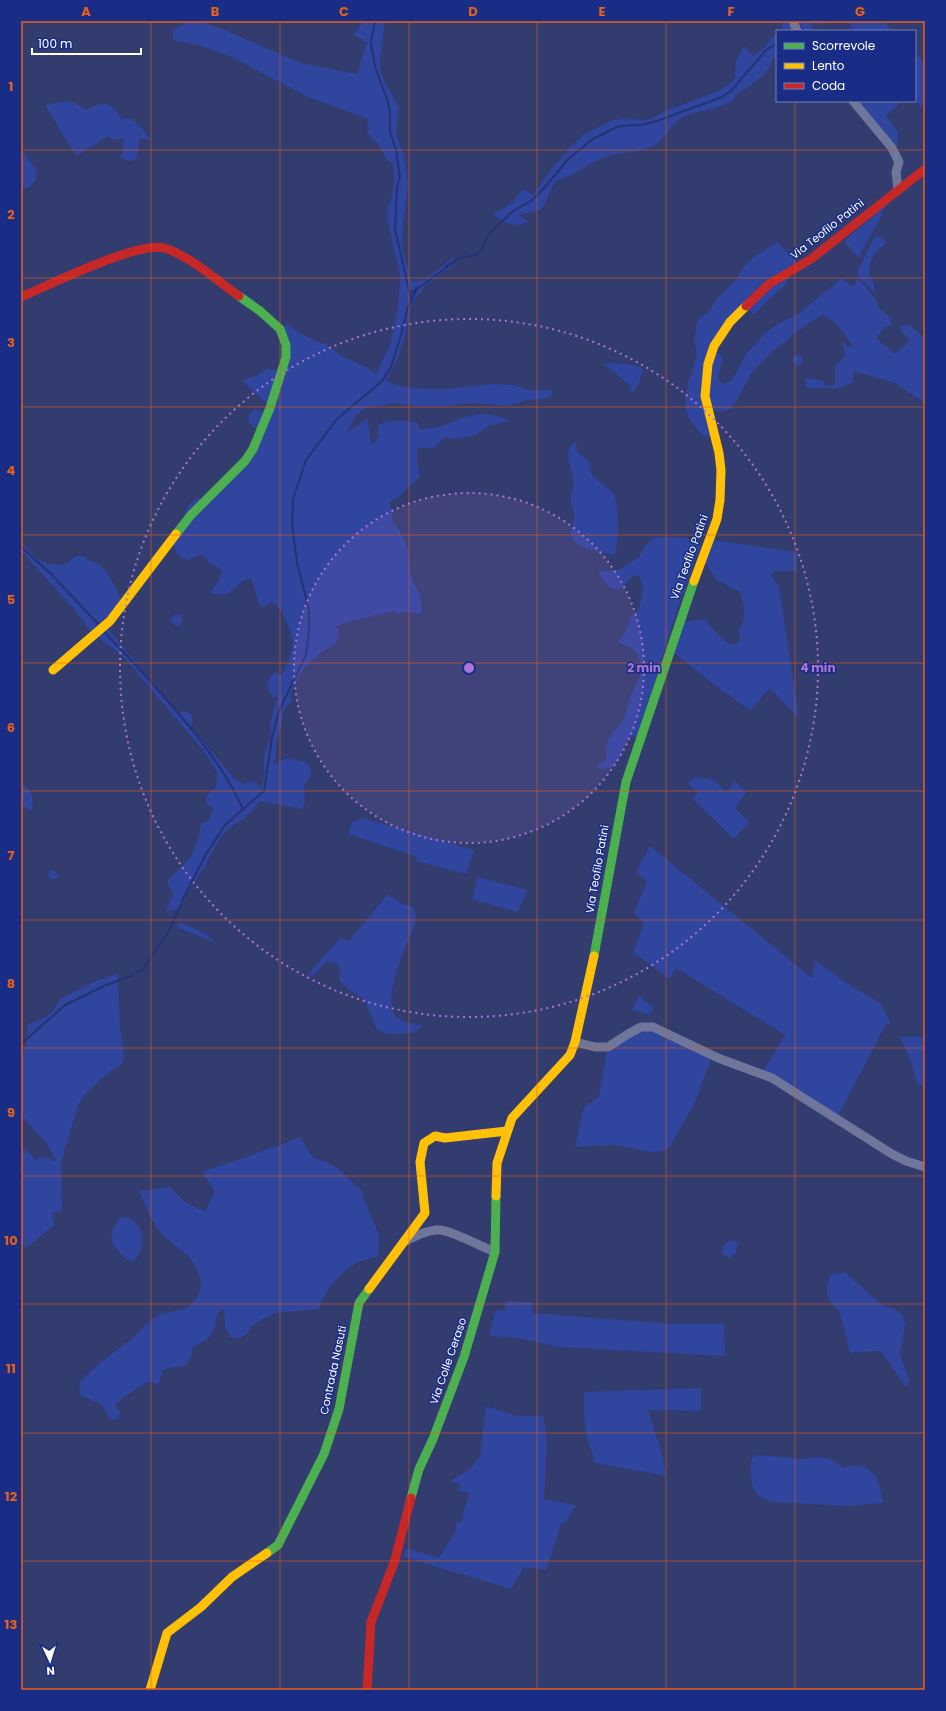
<svg xmlns="http://www.w3.org/2000/svg" width="946" height="1711" font-family="Poppins,sans-serif">
  <style>
    .green { fill: #2f459e }
    .lines { fill: none; stroke-linecap: round; stroke-linejoin: round }
    .stream { stroke: #253374; stroke-width: 2 }
    .street { stroke: #6e769b; stroke-width: 9 }
    .fast { stroke: #4caf50; stroke-width: 9 }
    .slow { stroke: #ffc107; stroke-width: 9 }
    .jam { stroke: #c62828; stroke-width: 9 }
    .grid { fill: none; stroke: #e96118; stroke-width: 1; stroke-opacity: 0.55 }
    .ring { fill: none; stroke: #a976d5; stroke-width: 2; stroke-dasharray: 2 4 }
    .labels { text-anchor: middle; stroke-width: 3; stroke-linejoin: round; paint-order: stroke }
    .street-label { font-size: 11px; fill: #fff; stroke: #192d86 }
    .centre { fill: #a976d5; stroke: #192d86; stroke-width: 2 }
    .ring-label { font-size: 12px; text-anchor: middle; font-weight: bold; fill: #a976d5; stroke: #192d86; stroke-width: 3; stroke-linejoin: round; paint-order: stroke }
    .neatline { fill: none; stroke: #e96118; stroke-width: 1.5 }
    .grid-label { font-size: 13px; text-anchor: middle; font-weight: bold; fill: #e96118 }
  </style>
  <rect width="100%" height="100%" fill="#323c6e"/>
  <path class="green" d="M184,21H199L220,28L301,63L357,74L367,42L353,35L364,21H385L380,59V71L386,84L399,108L396,133L404,156L408,186L402,232L403,251L411,279L416,282C431,279 441,266 454,257L455,264L426,285L411,304L406,333L397,360L386,380L395,385L426,389H447L492,384L514,385L529,390H552V395L544,399L528,400L508,406L467,403L448,406H412L396,403L365,408L357,415L346,433L367,419L372,446L378,437L377,425C392,419 402,420 418,423L420,429C427,428 435,428 441,426C468,416 483,408 510,421L490,425L476,435L455,439L445,437L433,448H417V462L420,476C417,481 413,484 408,488C400,494 401,497 390,502L393,523C399,528 405,539 407,547C411,556 408,566 411,575C415,589 425,598 421,614L403,612L397,614L394,611L351,621L335,627L339,630L337,643L320,653L305,667L292,689L291,702L283,711L282,725L276,743V755L273,764L288,758L307,763L311,769V775L304,785L305,802L303,809L260,801C255,807 250,813 243,819C238,823 232,825 228,829C215,842 211,857 202,871C196,881 179,900 180,911C174,909 169,909 165,915L172,895L174,893L168,885V880L191,857L199,835L201,823L209,820L213,808L207,805L206,798L210,792L215,789L218,776L212,763L201,748L122,655L97,637L108,629L179,715L181,712H188L191,715L193,721L191,727L235,779L245,784L254,781L261,789L265,771L263,768L265,751L271,737L270,723L278,695L274,698C266,691 264,679 275,673L282,675C285,666 291,658 292,649C294,633 285,615 275,604L270,603L265,607L260,606L251,578L243,581L227,594H211C213,584 223,581 221,570L210,563L203,555L196,556L190,560C178,558 177,554 173,543L189,504L199,497L207,504L248,462L287,371L282,328L288,323L295,330L315,341L326,344L340,355L368,368L376,374L390,345L398,307L400,282L399,271L387,217L388,206L391,201L394,181L393,163L387,160L379,145L367,133L368,119L306,96L232,57L198,45L173,40V31L182,25Z
    M781,21H789L794,31H783Z
    M799,21H829L822,25L815,23L811,27L812,31H804Z
    M842,21H883L892,31H853L852,26L847,22Z
    M777,34V56C771,60 771,66 767,71C758,82 745,88 734,97L733,101C727,103 723,105 718,107C704,112 688,111 676,122C669,128 666,137 658,143C643,154 623,151 606,157C588,163 574,177 556,180L542,209L519,215L528,222C512,228 505,224 493,214L513,202L522,189L533,195L556,163L563,157L569,148L583,135L613,120L622,119L648,120L668,110L719,91L731,83L735,77L736,61L744,46L753,56L764,48L772,37Z
    M915,53L925,63V104L921,107L915,99Z
    M65,101L76,103L86,110C103,100 113,101 121,120L124,118C126,119 129,118 131,119C136,121 150,136 150,141L140,138L137,159C131,161 126,162 121,157L124,141L122,139L113,140L109,136L76,156L45,105Z
    M858,101H878L879,103L882,101H902L886,116L898,132L897,151Z
    M21,149L37,171L35,181L28,188L21,189Z
    M885,206L882,215L858,258L844,241Z
    M875,236L881,237L886,243L884,246C879,248 876,251 873,257C863,276 876,277 875,293L858,276L857,272Z
    M778,242L797,263L711,344L710,437L703,436L691,421L687,414L685,405L688,384L697,354L694,339L697,324L699,319L711,309L715,300L737,279L743,267L755,256Z
    M790,276L786,284L753,315L749,307L768,289Z
    M842,278L852,287L858,278L878,302V307L891,319V325L885,327L876,338L895,354L910,341L901,331L900,325H910L925,338V403L895,383L853,371V382L841,388H808L806,386V378L823,381L826,386L835,385V366L845,356L842,346L843,342L850,348L853,346L835,323L823,315L806,325L772,352L752,372L736,402L730,409L721,412L712,409L707,390L715,353H719L723,359L718,376L719,382L724,384L732,380L747,353L764,334L781,322L801,312Z
    M792.5 360a5.5 5.5 0 1 1 11 0a5.5 5.5 0 1 1-11 0Z
    M610,363C621,364 634,363 643,369L639,383L634,391H629L631,387L612,370L602,364Z
    M267,369L275,370L279,374L269,405L242,381L245,379L253,377Z
    M255,409L261,411L265,415L259,430L251,425L248,419L250,413Z
    M576,442L577,452L589,461L591,474L614,494C619,512 619,536 615,555C604,553 578,549 573,539C568,532 573,526 574,518C575,512 571,507 571,500C570,495 573,490 573,485C575,473 563,458 571,446Z
    M664,537L685,538L701,543L677,610L637,738L632,735C618,747 624,771 599,769L597,766L606,760L607,741L625,717L630,697L640,676L641,665L637,653L630,647L619,643V641C624,634 628,627 630,619C631,615 636,613 638,609C642,601 645,583 639,576H633C629,579 625,586 621,588C611,594 601,579 599,571L619,570L639,557L645,546L652,539Z
    M712,540L797,552V572L794,571H775L771,575L779,587L799,718L770,688L750,710L716,686L674,653L683,622L705,619C713,629 721,641 734,645L740,641L739,629C747,618 744,605 740,592L717,580L704,561Z
    M21,542L38,560L47,564L64,565L76,556H84C89,562 95,562 101,566C110,574 117,592 123,602L91,632L74,609L21,551Z
    M171.5 620a5.5 5.5 0 1 1 11 0a5.5 5.5 0 1 1-11 0Z
    M695,777L714,780L726,792L735,781L746,792L735,808L749,822L734,839L693,799L698,792L687,783Z
    M21,781L32,795L33,810L28,809L21,804Z
    M363,818L474,850L466,874L416,861L417,857L348,834L352,822Z
    M650,846L812,978L815,960L842,980L881,1004L891,1024H886L837,1118L763,1072L785,1035L676,968L670,979L633,952L644,924L634,913L647,881L636,872Z
    M48.5 875a4.5 4.5 0 1 1 9 0a4.5 4.5 0 1 1-9 0Z
    M478,877L527,890L524,899L517,912L472,899Z
    M388,894L402,904L410,905C415,910 416,914 416,921C409,940 379,1001 397,1017C404,1023 414,1024 423,1026L415,1032L404,1034H386L376,1028L364,999L349,990L340,981L339,964L326,962L315,974L304,979L340,938L349,941Z
    M179,923C190,926 209,933 215,943L177,927Z
    M118,974L120,1023L124,1058L123,1063L111,1071L86,1093L78,1105L61,1163L62,1211L54,1212L52,1215L54,1225L26,1248L21,1242V1145L36,1160L46,1156L52,1160L57,1161L47,1144L21,1115V1055L26,1045L28,1024C43,1020 54,1014 60,999L95,981Z
    M639,995L654,1008L650,1015L632,1010Z
    M650,1028L711,1059L695,1102L671,1145L663,1151L651,1152L613,1145L575,1147L583,1111L587,1105L599,1097L607,1051L633,1032Z
    M900,1037H925V1087L917,1083L910,1059Z
    M300,1137L313,1158L329,1163L340,1170L362,1191L364,1199L379,1235L378,1256C371,1259 363,1260 357,1263C340,1272 324,1291 319,1309L276,1313L259,1321L251,1327L247,1334L239,1338L230,1337L225,1328L224,1310L220,1309C214,1317 217,1328 210,1336C206,1341 198,1344 193,1347L191,1357L186,1365L163,1370L159,1384L156,1385L151,1381C145,1382 121,1399 115,1405L120,1413L118,1418L114,1420L110,1419L102,1405L80,1395L79,1383C95,1364 116,1352 135,1336C141,1330 147,1322 155,1317C169,1309 186,1315 197,1297C203,1288 201,1277 196,1268C189,1253 175,1247 164,1236C152,1224 146,1206 139,1191L170,1187L185,1202L205,1212L215,1191L202,1172C235,1160 268,1151 300,1137Z
    M127,1217C146,1226 147,1247 133,1262C128,1261 126,1259 122,1255C109,1243 108,1232 120,1218Z
    M732,1240L737,1242L738,1244L736,1253L730,1259L722,1253C723,1246 725,1242 732,1240Z
    M845,1272L880,1304L898,1311L903,1316L905,1324L900,1355L909,1380L908,1385L905,1386L882,1352L878,1351L850,1353L839,1310C826,1303 824,1288 831,1275Z
    M506,1301L533,1302L532,1313L673,1324H724L725,1356L559,1347L519,1338L489,1336L496,1310L505,1311Z
    M701,1388V1411L648,1410L662,1454L666,1476L595,1463L586,1433L584,1413V1392Z
    M486,1406L517,1416H544L547,1441L544,1499L576,1505L566,1522L561,1524L546,1570L524,1567L511,1589L404,1557L406,1548L439,1558L455,1532L457,1521L461,1523L469,1493L458,1491L460,1484L449,1482L471,1468L480,1456Z
    M758,1455L802,1459L823,1457L833,1460L844,1468C849,1465 854,1465 859,1466C877,1467 881,1488 883,1503L846,1506L772,1502L758,1496L753,1489L751,1475V1462L753,1457Z"/>
  <g class="lines">
    <path class="stream" d="M375,21L371,42L375,67L387,99L390,111V132L396,150L400,177L397,187L395,229L411,299
      M446,266L458,259L478,254L482,249L489,234L513,211L531,201L547,185L568,159L593,139L619,126L641,125L657,121L722,97L731,91L765,51L777,43
      M410,294L417,288
      M21,547L51,574L99,625
      M105,632C113,642 122,650 130,659C170,703 219,755 243,809
      M182,901L205,856L225,825L264,791L272,738L279,711L306,655L309,632V610L297,562L292,525L293,499L306,460L337,419L382,381L391,367L401,335L408,307L417,289L454,262
      M21,1044L65,1005L106,985L131,976L143,969L168,933L181,904"/>
    <path class="street" d="M793,21L797,31
      M853,101L892,148L899,162L896,172L898,189
      M575,1042L595,1047H608L628,1034L641,1027H653L718,1058L772,1078L892,1154L906,1161L925,1167
      M406,1241C415,1236 425,1231 436,1230C447,1228 482,1247 495,1252"/>
    <path class="fast" d="M176,534L191,515L245,461L253,449L270,408L286,357V345L280,329L260,311L239,296
      M594,956L626,782L694,581
      M411,1498L419,1469L433,1439L464,1357L495,1252L496,1196
      M267,1553L278,1545L324,1454L339,1409L359,1303L369,1289"/>
    <path class="slow" d="M694,581L717,519L720,500L721,470L719,453L705,396L708,364L714,346L730,322L746,306
      M53,670L110,621L176,534
      M496,1196L497,1163L512,1118L570,1055L575,1042L594,956
      M369,1289L425,1213L420,1162L424,1143L435,1136L445,1138L507,1131
      M150,1690L167,1633L201,1607L232,1577L267,1553"/>
    <path class="jam" d="M21,297C49,285 138,241 164,248C187,254 219,282 239,296
      M746,306L769,284L811,259L925,169
      M367,1690L371,1622L394,1563L411,1498"/>
  </g>
  <path class="grid" d="M151,21V1690M280,21V1690M409,21V1690M537,21V1690M666,21V1690M795,21V31M795,101V1690M21,150H925M21,278H925M21,407H925M21,535H925M21,663H925M21,791H925M21,920H925M21,1048H925M21,1176H925M21,1304H925M21,1433H925M21,1561H925"/>
  <circle cx="469" cy="668" r="175" fill="#a976d5" fill-opacity=".12"/>
  <g class="ring">
    <circle cx="469" cy="668" r="175"/>
    <circle cx="469" cy="668" r="349"/>
  </g>
  <g class="labels">
    <g class="street-label">
      <text transform="translate(827 229) rotate(-38)" y="4">Via Teofilo Patini</text>
      <text transform="translate(689 557) rotate(-70)" y="4">Via Teofilo Patini</text>
      <text transform="translate(597 869) rotate(-80)" y="4">Via Teofilo Patini</text>
      <text transform="translate(448 1361) rotate(-71)" y="4">Via Colle Ceraso</text>
      <text transform="translate(333 1370) rotate(-78)" y="4">Contrada Nasuti</text>
    </g>
  </g>
  <circle cx="469" cy="668" r="6" class="centre"/>
  <g class="ring-label">
    <text x="644" y="672">2 min</text>
    <text x="818" y="672">4 min</text>
  </g>
  <rect width="946" height="1711" fill="none" stroke="#192d86" stroke-width="44"/>
  <rect x="776" y="30" width="140" height="72" fill="#192d86" stroke="#7581b6"/>
  <rect x="784" y="43" width="20" height="6" fill="#4caf50" stroke="#7581b6"/>
  <text x="812" y="50" font-size="12" fill="#ffffff">Scorrevole</text>
  <rect x="784" y="63" width="20" height="6" fill="#ffc107" stroke="#7581b6"/>
  <text x="812" y="70" font-size="12" fill="#ffffff">Lento</text>
  <rect x="784" y="83" width="20" height="6" fill="#c62828" stroke="#7581b6"/>
  <text x="812" y="90" font-size="12" fill="#ffffff">Coda</text>
  <g transform="translate(50 1661) rotate(176)" stroke="#192d86" stroke-width="3" paint-order="stroke">
  <path d="M0-3L7 15L0 10L-7 15Z" fill="#ffffff"/>
  <text y="-6" font-size="11" font-weight="bold" text-anchor="middle" fill="#ffffff">N</text>
  </g>
  <path d="M32 48v6h109v-6" fill="none" stroke="#ffffff" stroke-width="2"/>
  <text x="38" y="48" font-size="12" fill="#ffffff" stroke="#192d86" stroke-width="3" paint-order="stroke">100 m</text>
  <rect x="22" y="22" width="902" height="1667" class="neatline"/>
  <g class="grid-label">
    <text x="86" y="16">A</text>
    <text x="215" y="16">B</text>
    <text x="344" y="16">C</text>
    <text x="473" y="16">D</text>
    <text x="602" y="16">E</text>
    <text x="731" y="16">F</text>
    <text x="860" y="16">G</text>
    <text x="11" y="91">1</text>
    <text x="11" y="219">2</text>
    <text x="11" y="347">3</text>
    <text x="11" y="475">4</text>
    <text x="11" y="604">5</text>
    <text x="11" y="732">6</text>
    <text x="11" y="860">7</text>
    <text x="11" y="988">8</text>
    <text x="11" y="1117">9</text>
    <text x="11" y="1245">10</text>
    <text x="11" y="1373">11</text>
    <text x="11" y="1501">12</text>
    <text x="11" y="1629">13</text>
  </g>
</svg>
